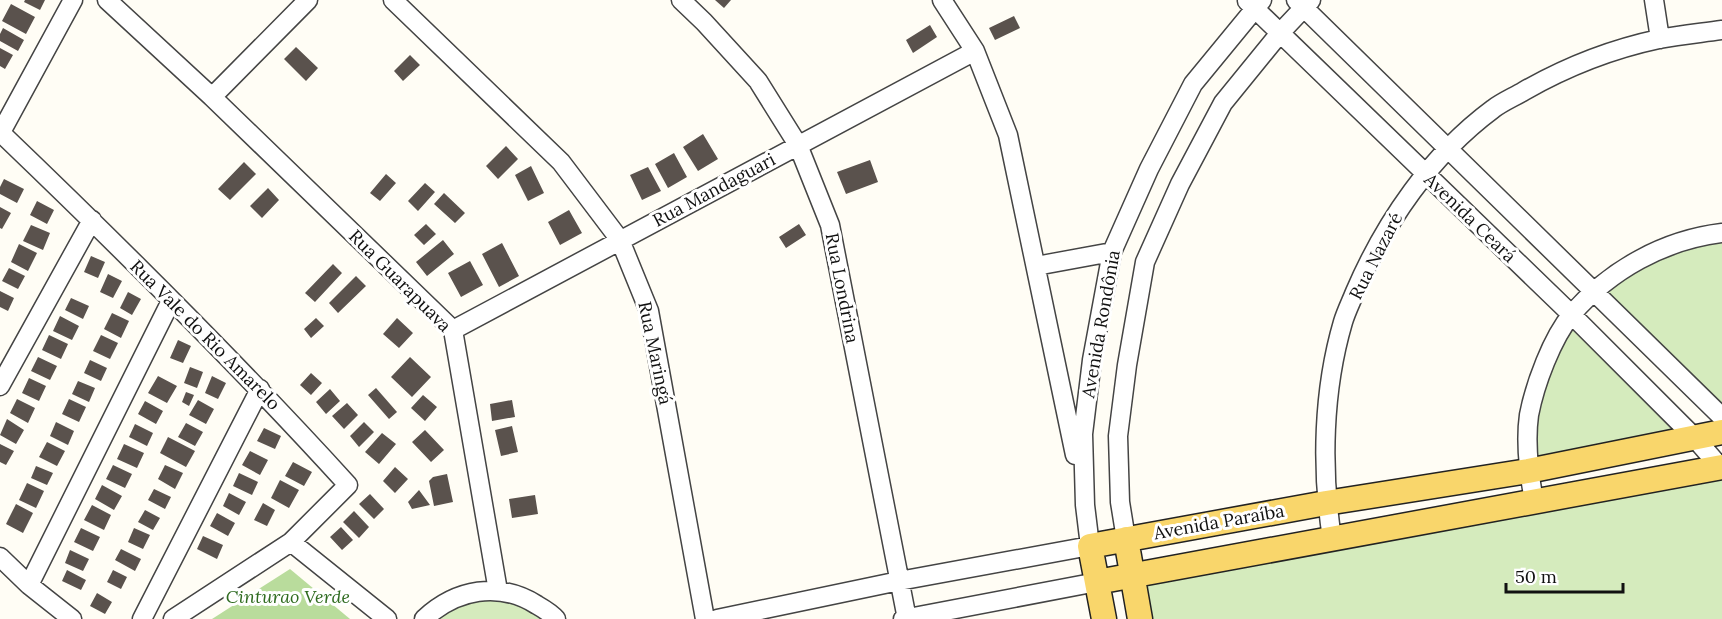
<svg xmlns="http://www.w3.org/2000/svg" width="1722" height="619" font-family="Lora,serif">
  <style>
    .green { fill: #d5ebbd }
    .forest { fill: #b9dc9c }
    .building { fill: #5a524d }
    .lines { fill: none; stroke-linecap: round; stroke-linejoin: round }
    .minor-casing { stroke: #444; stroke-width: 21 }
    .major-casing { stroke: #222; stroke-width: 27 }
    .minor { stroke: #fff; stroke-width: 18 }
    .major { stroke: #f9d66b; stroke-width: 24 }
    .labels { text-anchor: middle; stroke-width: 6; stroke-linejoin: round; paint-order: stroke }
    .street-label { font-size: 18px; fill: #111; stroke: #fff }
    .park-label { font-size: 18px; font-style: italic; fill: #2f6b1f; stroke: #fff }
  </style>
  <rect width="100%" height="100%" fill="#fffdf5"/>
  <path class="green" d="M1722,243V409L1604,289L1663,253Z
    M1572,326L1680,432L1532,463L1534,417L1548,365Z
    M1722,469V619H1145L1138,584Z
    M505,596L551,619H430L458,601Z"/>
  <path class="forest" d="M290,569L350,619H212Z"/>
  <path class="building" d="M25,0H45L40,10L24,2Z
    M715,0H731L724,8Z
    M11,4L35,17L26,34L2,21Z
    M1014,16L1020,28L995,40L989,28Z
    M930,25L937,37L913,53L906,40Z
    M3,28L24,40L18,51L0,41V34Z
    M296,47L318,68L306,81L284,59Z
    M0,48L13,55L5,69L0,66Z
    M410,55L420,65L403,81L394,71Z
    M703,134L718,159L698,171L683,147Z
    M506,146L518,159L498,179L486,166Z
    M674,153L687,177L668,188L655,164Z
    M870,160L878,182L846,194L837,172Z
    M244,162L256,174L230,200L218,189Z
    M531,166L544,193L528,201L515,175Z
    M648,167L661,191L642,200L630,175Z
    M386,174L396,183L380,201L370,193Z
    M4,179L24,189L17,203L0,194V187Z
    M425,183L435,192L418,211L408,201Z
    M268,188L279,200L262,218L250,206Z
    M444,193L465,213L455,223L434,204Z
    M37,201L54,210L47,224L30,215Z
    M0,207L11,213L2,229L0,228Z
    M569,210L582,233L560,245L548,222Z
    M426,224L436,234L424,245L414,235Z
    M799,224L806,235L786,248L779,237Z
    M31,225L50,233L43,250L23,241Z
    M443,240L454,254L427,276L416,262Z
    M502,243L519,276L499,287L482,254Z
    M19,244L37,253L28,271L11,262Z
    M91,256L105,262L98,278L84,272Z
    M470,261L483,285L461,297L448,273Z
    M333,264L342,273L315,302L305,293Z
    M9,268L25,276L18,289L2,281Z
    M108,274L122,281L113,298L100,292Z
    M356,276L366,286L338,313L329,303Z
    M0,291L14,298L8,311L0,307Z
    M128,292L141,299L132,315L120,308Z
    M71,298L89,306L83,319L65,310Z
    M112,313L129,321L121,338L104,329Z
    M60,316L79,326L72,340L53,331Z
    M316,318L324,326L311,338L304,329Z
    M397,318L413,333L399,348L383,334Z
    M49,335L68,344L61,359L42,350Z
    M101,335L118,343L110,359L93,351Z
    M178,340L191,346L183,363L170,358Z
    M38,357L57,366L50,380L31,371Z
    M410,357L431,377L412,397L391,377Z
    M90,360L107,368L101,381L84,373Z
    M190,367L203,372L197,388L184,383Z
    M311,373L322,383L311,395L300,385Z
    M158,376L177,386L167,403L148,393Z
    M212,376L226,383L218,399L205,393Z
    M29,378L46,386L39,401L22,393Z
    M78,381L95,388L89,402L72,394Z
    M376,388L397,412L389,419L368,395Z
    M330,389L340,401L326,414L316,402Z
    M186,392L194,395L189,406L182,402Z
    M423,395L437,407L425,421L411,408Z
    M17,399L35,408L28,423L10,413Z
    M69,399L86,407L79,422L62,414Z
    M198,400L214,409L206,424L189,415Z
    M512,400L515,417L492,421L490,404Z
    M145,401L163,411L156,424L138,414Z
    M347,403L358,415L344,429L332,416Z
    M7,419L24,430L16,444L0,435Z
    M56,422L74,431L68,445L50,436Z
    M364,422L374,432L359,447L350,436Z
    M186,423L203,432L195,446L178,437Z
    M135,424L153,433L147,446L129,437Z
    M512,426L518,452L501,456L495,430Z
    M264,428L281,436L275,449L257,441Z
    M425,430L444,450L431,462L412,442Z
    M382,433L396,444L379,464L365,452Z
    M168,437L195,451L186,467L160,453Z
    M47,442L65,451L57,466L39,457Z
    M0,444L14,451L6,465L0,462Z
    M124,444L144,453L137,468L117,459Z
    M250,451L268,460L260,475L242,465Z
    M293,462L312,472L304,486L285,476Z
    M113,465L132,474L125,488L106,479Z
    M165,465L183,473L175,489L158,479Z
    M36,466L53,473L47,485L31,478Z
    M395,467L408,479L395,493L383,481Z
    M239,473L258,482L252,495L233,486Z
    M447,474L453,502L434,506L429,481L433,477Z
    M280,480L299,490L289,508L271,498Z
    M27,483L44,491L36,508L19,500Z
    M102,485L122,496L114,510L95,499Z
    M154,489L171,497L165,509L148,500Z
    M419,490L430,505L412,509L408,502Z
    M229,493L246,502L239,515L223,506Z
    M370,494L384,509L374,519L359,504Z
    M535,495L538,514L512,518L509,499Z
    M263,503L275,510L267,526L254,520Z
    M16,504L33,513L23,533L6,524Z
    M92,505L111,515L104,530L84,520Z
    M145,510L160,518L153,530L138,522Z
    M354,511L369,527L359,538L343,522Z
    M217,513L235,523L228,536L210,526Z
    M341,527L353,540L342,550L330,537Z
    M81,528L100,537L93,551L74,542Z
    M134,528L150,535L143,549L128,542Z
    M203,536L223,545L217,559L197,549Z
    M121,549L141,559L135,571L115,560Z
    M70,550L89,559L83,571L65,563Z
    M67,570L86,580L81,590L62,581Z
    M113,570L127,577L121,589L107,582Z
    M97,593L112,602L105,614L90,606Z"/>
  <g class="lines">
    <defs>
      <path id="minor" d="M107,0L212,97L453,330L498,591
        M393,0L561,162L620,240L649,311L705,619
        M681,0L704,22L758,81L798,145L830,225L907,619
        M942,0L975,51L1008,135L1075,455
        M1296,0L1722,417
        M1654,0L1660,39
        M1247,1L1572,315L1694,437L1720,467
        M212,97L308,0
        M1,133C120,247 237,363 348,485L291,542L173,619
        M0,134L73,0
        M1036,266L1112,252
        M453,330L975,51
        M0,386L92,220
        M1534,501C1529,474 1525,443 1529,415C1535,384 1552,338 1572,314C1610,270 1664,240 1722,233
        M1332,538C1321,468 1323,390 1343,322C1346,312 1351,302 1355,292C1385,222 1431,155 1493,109C1502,102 1514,97 1524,91C1566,67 1612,49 1659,39C1680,35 1701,33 1722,30
        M1126,539L1120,502L1118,436L1127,365L1145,262L1180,184L1223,103L1280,33L1311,0
        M291,542L387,619
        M0,557L29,585L72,619
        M29,585L171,301
        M142,619L260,389
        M424,619C456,589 499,581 537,605C544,609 551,613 556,619
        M717,619L899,581L1090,546L1085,505L1083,434L1092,360L1112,252L1149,169L1193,84L1262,0
        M903,619L1097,582"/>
      <path id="major" d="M1126,539L1140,619
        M1097,582L1722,467
        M1104,619L1090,546L1326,503L1528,471L1722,432"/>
    </defs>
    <use href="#minor" class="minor-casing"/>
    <use href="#major" class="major-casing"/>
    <use href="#minor" class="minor"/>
    <use href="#major" class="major"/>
  </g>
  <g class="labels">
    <g class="street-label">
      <text transform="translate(714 190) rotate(-28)" y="6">Rua Mandaguari</text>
      <text transform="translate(1470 218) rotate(44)" y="6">Avenida Ceará</text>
      <text transform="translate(1376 256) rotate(-63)" y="6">Rua Nazaré</text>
      <text transform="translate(400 281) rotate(45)" y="6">Rua Guarapuava</text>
      <text transform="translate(842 288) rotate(79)" y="6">Rua Londrina</text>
      <text transform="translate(1101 324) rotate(-80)" y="6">Avenida Rondônia</text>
      <text transform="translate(205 335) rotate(45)" y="6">Rua Vale do Rio Amarelo</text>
      <text transform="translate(655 353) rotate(78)" y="6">Rua Maringá</text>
      <text transform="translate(1219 522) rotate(-10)" y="6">Avenida Paraíba</text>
    </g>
    <g class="park-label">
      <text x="288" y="603">Cinturao Verde</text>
    </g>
  </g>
  <path d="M1506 583v9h117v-9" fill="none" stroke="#111111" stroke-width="3"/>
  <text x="1515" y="583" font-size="18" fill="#111111" stroke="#ffffff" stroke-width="4.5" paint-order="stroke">50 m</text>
</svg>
